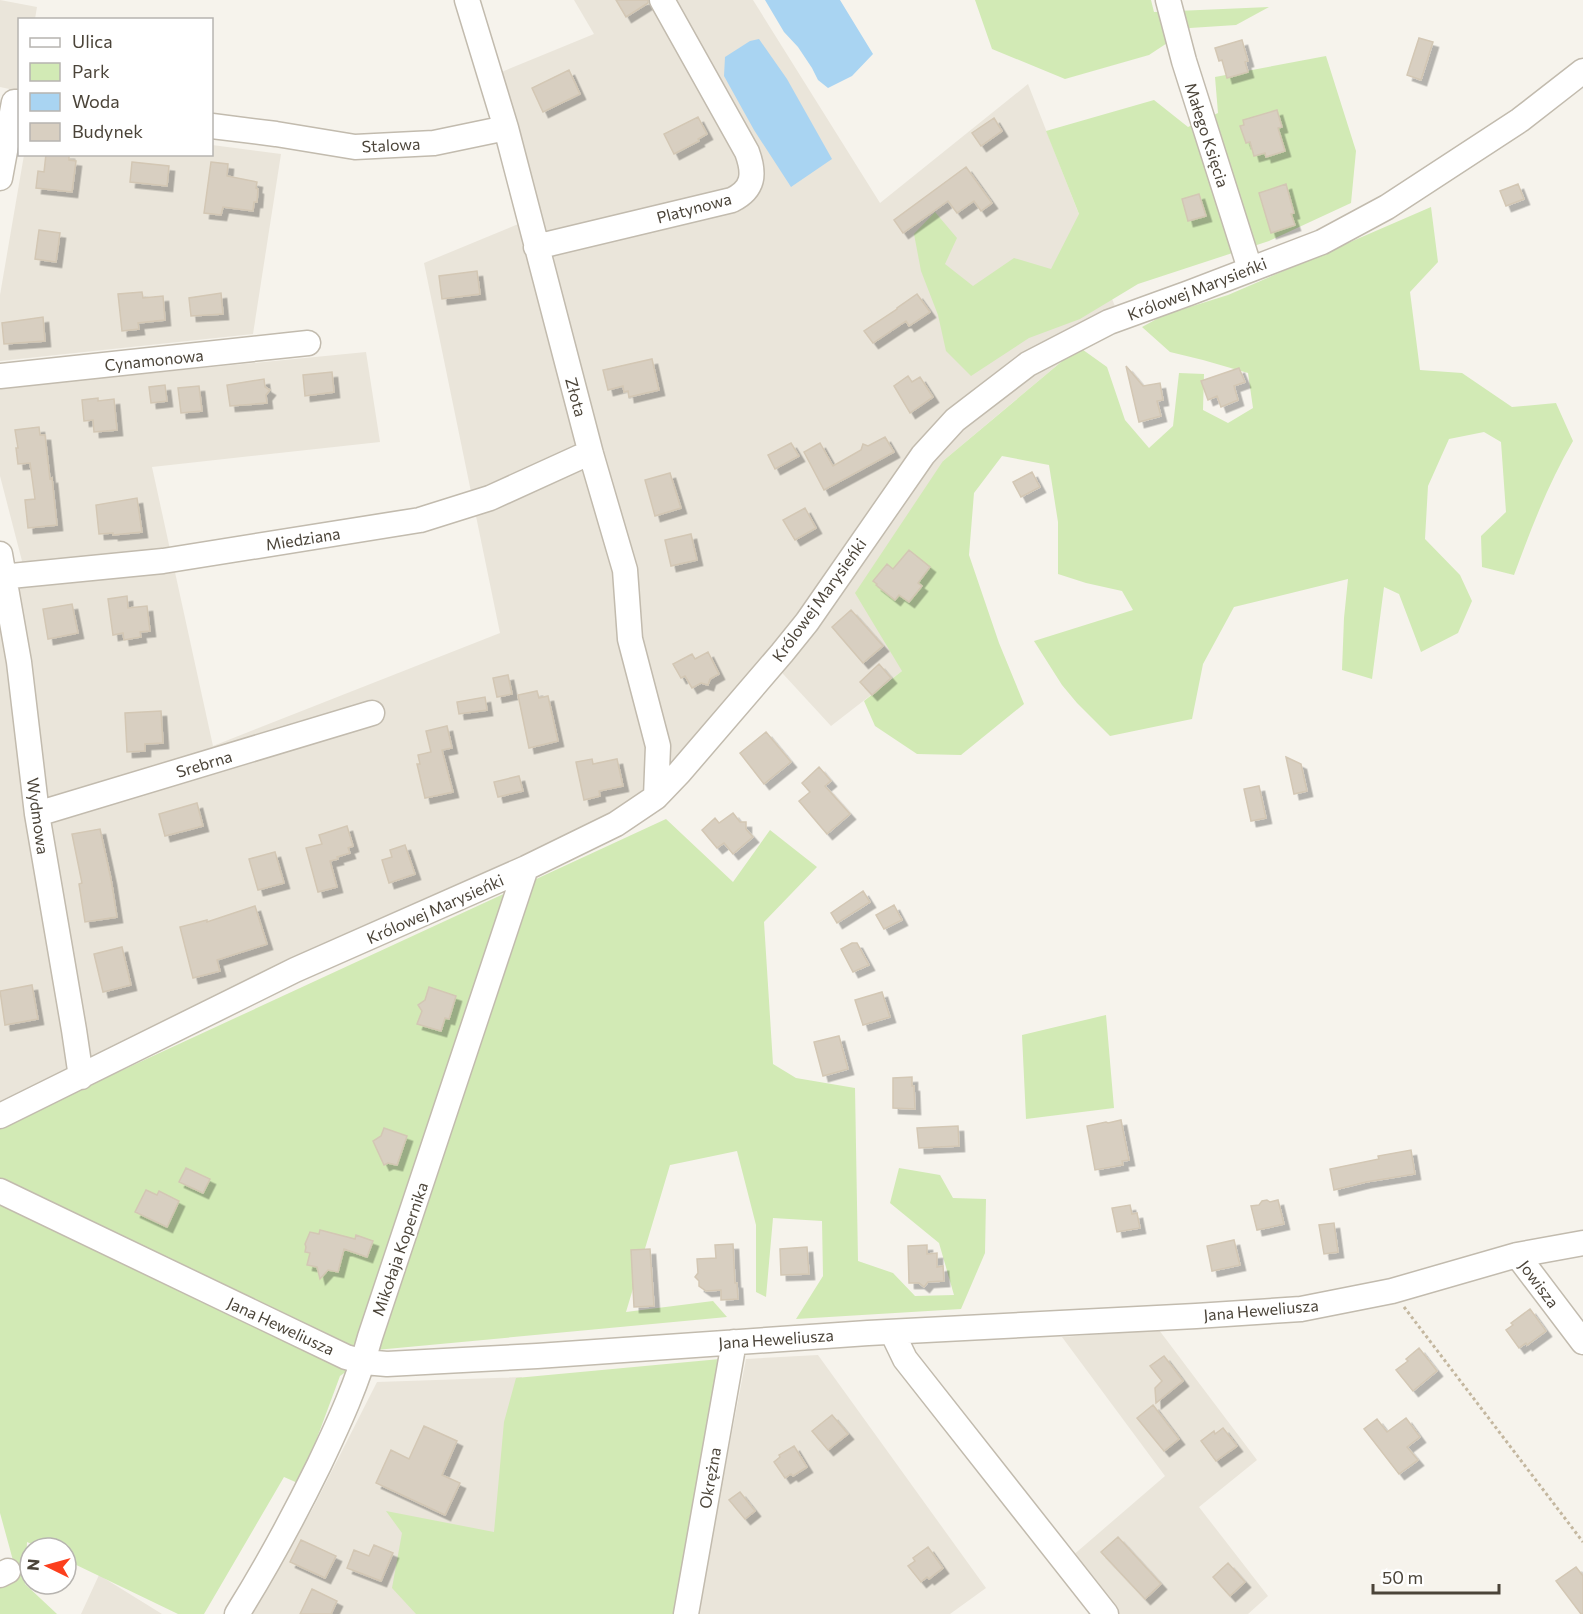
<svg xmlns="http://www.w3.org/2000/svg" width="1583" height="1614" font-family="Commissioner,sans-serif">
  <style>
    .residential { fill: #eae5da }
    .green { fill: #d2eab5 }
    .water { fill: #a9d4f2 }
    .building { fill: #d8cfc1; stroke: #d3c7b4; stroke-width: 1.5; filter: url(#shadow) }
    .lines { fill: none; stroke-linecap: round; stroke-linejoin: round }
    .minor-casing { stroke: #c2bbae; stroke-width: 27 }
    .path { stroke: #c4b79f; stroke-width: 3; stroke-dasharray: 3 3; stroke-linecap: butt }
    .minor { stroke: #fff; stroke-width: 24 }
    .labels { text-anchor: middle; stroke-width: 4.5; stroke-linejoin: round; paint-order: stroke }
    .street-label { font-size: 16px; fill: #4b4439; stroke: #fff }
  </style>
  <defs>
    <filter id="shadow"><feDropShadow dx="5.5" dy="5.5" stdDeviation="0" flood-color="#0004"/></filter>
  </defs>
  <rect width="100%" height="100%" fill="#f6f3ec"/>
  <path class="residential" d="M0,0L37,7L35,19L20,20L19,91L0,87Z
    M574,0H753L880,203L1028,84L1118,314L943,461L902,671L831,726L773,663L672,791L101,1080L0,1121V588L22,561L0,476V388L366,352L380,442L152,467L213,746L500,633L424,263L521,223L487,78L594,34Z
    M212,145L281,154L253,334L0,361V295L24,155L212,154Z
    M1159,1330L1257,1460L1199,1507L1268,1596L1248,1614H1118L1071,1557L1165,1476L1062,1337Z
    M818,1355L986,1588L950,1614H697L746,1359Z
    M522,1377L484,1614H251L313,1508L377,1382Z
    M99,1575L162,1614H81Z"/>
  <path class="green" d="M975,0H1151L1154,12L1269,7L1236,25L1190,28L1149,55L1065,79L992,49Z
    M1326,56L1356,151L1351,203L1269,241L1138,284L1080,319L1029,338L971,376L946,351L938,315L921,271L914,234L935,212L957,238L945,264L973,286L1014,258L1051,269L1079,214L1046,131L1154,100L1188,127L1218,113L1215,77Z
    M1431,207L1438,262L1410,292L1420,370L1462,373L1512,407L1556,403L1573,441C1548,484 1531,529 1514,575L1482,567L1481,536L1506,512L1501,442L1484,432L1449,439L1428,486L1425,539L1460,575L1472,601L1458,633L1421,652L1399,594L1384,587L1372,679L1342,670L1344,618L1348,579L1234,607L1203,664L1192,719L1110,736L1077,703L1062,685L1034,641L1133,610L1122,591L1086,583L1058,574V522L1049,465L1002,456L974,493L969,555L999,643L1024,704L961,755L917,754L875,726L864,701L902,671L855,593L943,461L1079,347L1107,367L1125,420L1149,448L1173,426L1179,373L1204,374L1203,410L1228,423L1253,408L1248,373L1203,360L1170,352L1142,327L1164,315L1228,295Z
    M666,819L733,882L770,830L817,867L764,922L773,1064L796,1078L855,1088L858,1261L893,1273L915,1296L954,1295L939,1243L890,1203L899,1168L940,1175L953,1198L986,1199L985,1253L961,1309L796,1319L823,1276L822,1221L773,1218L766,1297L756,1292V1225L737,1151L670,1165L626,1312L713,1301L727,1317L376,1350L340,1376L300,1484L284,1477L204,1614H178L66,1560V1548H41L27,1542L25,1584L57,1614H0V1572L14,1564L0,1513V1121L101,1080Z
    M1106,1015L1114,1108L1026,1119L1022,1035Z
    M720,1359L674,1614H416L392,1588L402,1533L386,1511L494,1532L504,1422L516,1378Z"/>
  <path class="water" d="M765,0H840L873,54L852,76L828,88L818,80L812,68L798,47L784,32Z
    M759,39L787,79L832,159L791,187L754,130L724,76L725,57L750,41Z"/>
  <path class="building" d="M616,0H648V3L626,17Z
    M1419,38L1433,42L1421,80L1407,75Z
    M1242,40L1248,61L1245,62L1248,72L1227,78L1222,60L1219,61L1215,48Z
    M569,70L580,94L543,112L532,88Z
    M1277,110L1282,127L1278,128L1285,151L1266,157L1265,153L1254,156L1250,142L1246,143L1240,126L1244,125L1243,120Z
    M698,117L707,134L698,139L699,141L674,154L664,134Z
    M994,118L1002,131L981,146L972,133Z
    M46,154H69V160L76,161L72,192L36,188L38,171L44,172Z
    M132,162L169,166L167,186L130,182Z
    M211,162L228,164L227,176L257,182L256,188L258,189L257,202H254L253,211L223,207L221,215L204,213Z
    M966,167L992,203L981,211L974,201L957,213L948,201L903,233L894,220Z
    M1286,184L1294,213L1291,214L1295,225L1271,233L1259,193Z
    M1518,184L1524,199L1506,206L1500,191Z
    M1199,194L1206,216L1188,221L1182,199Z
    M39,230L60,233L56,262L35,259Z
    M477,271L480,294L442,299L439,276Z
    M142,292L143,298L163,296L165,320L138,323L139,329L122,331L118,294Z
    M221,293L223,314L191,316L189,298Z
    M917,294L930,312L909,326L906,321L873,343L864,331L897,309V308Z
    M43,317L45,341L4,344L2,323Z
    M652,359L659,390L629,397L628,391L624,392L623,386L608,390L603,370Z
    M1126,366L1143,386L1160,383L1163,400L1157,401L1161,416L1139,422Z
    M1239,368L1245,382L1234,386L1238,400L1221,407L1217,396L1208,400L1201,381Z
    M332,372L334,392L305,396L303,375Z
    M908,376L912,382L920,377L933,397L910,413L894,386Z
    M264,379L265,387L270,390L266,395L267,403L230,406L227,385Z
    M165,385L167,401L151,403L149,387Z
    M199,386L202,411L181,413L178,388Z
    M98,398V401L114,399L117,430L94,432L93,420L84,421L82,400Z
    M39,427L40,435H45L50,479L52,478L57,525L28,528L25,500L35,499L30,463L18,464L16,448H18L15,430Z
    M885,437L894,452L824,490L804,452L820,443L833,466L861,450L863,444L868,446Z
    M791,443L799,456L775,469L768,455Z
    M1032,472L1040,487L1021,497L1013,482Z
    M670,473L681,508L655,516L645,480Z
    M137,498L142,532L113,535V533L99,534L96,505Z
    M805,508L816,528L795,540L783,520Z
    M691,534L697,560L671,566L665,540Z
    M909,550L930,567L918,583L922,586L909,602L899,595L895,600L876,585L877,584L873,581L887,564L893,569Z
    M127,596L128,608L147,606L150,631L140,632L141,637L124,640L123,633L113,635L108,599Z
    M72,604L78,633L48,639L43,609Z
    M851,610L883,646L863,663L832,627Z
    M708,652L719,674L710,679L708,685L701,683L692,688L685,676L681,678L673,664L692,654L695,659Z
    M879,664L891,678L872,695L860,682Z
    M508,675L512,694L497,697L493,678Z
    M537,691L539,698L548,696L558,741L529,748L518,695Z
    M485,697L487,710L459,714L457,702Z
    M161,711L163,743L145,744V751L127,752L125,713Z
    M447,726L452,748L442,750L453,792L425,798L417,764H420L418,755L431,752L426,731Z
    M766,732L791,762L764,784L740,753Z
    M1286,757L1301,764L1307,791L1294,794Z
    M592,759L593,764L617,759L623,786L599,791L600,796L584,800L576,762Z
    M819,767L831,781L825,786L850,814L827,834L799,801L810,792L802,783Z
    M519,776L523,791L498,797L494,782Z
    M1259,786L1266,818L1251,821L1244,789Z
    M197,803L203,826L165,836L159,814Z
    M733,813L740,822H746V829L753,837L733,854L724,843L717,848L702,830L715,818L719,823Z
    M347,826L353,846L348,848L350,853L337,857L338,859L330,861L337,887L318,892L306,848L322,844L319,835Z
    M100,829L111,879L117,917L85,922L79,884L82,883L72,834Z
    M405,845L415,874L389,883L382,860L392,857L390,850Z
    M275,852L284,883L258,890L249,859Z
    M863,891L870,902L837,923L831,913Z
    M894,905L902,920L884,929L876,915Z
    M255,906L267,944L217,960L220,971L193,978L180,927L207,920V922Z
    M852,943H857L869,965L853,972L841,949Z
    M122,947L131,985L103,992L94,954Z
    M32,985L38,1019L5,1025L0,991Z
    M429,987L456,996L449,1019L445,1018L441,1031L417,1024L422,1011L418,1005L425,1000Z
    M882,992L890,1017L863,1025L855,1000Z
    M839,1036L848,1069L823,1076L814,1042Z
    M912,1077V1086H914L915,1109L893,1108V1078Z
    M1121,1120L1129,1160L1122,1161L1123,1165L1095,1170L1087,1126L1106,1122L1108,1123Z
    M958,1126L959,1146L919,1148L917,1128Z
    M384,1128L407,1136L397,1165L388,1163L384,1165L373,1141L381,1136Z
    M1411,1150L1415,1174L1366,1182L1334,1190L1330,1169L1379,1159L1378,1156Z
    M186,1168L210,1179L203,1193L179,1182Z
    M146,1190L157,1195L159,1191L179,1201L167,1227L135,1212Z
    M1267,1200L1270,1202L1278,1200L1284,1224L1257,1230L1251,1206L1259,1205L1262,1201Z
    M1130,1205L1132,1214L1137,1213L1140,1228L1117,1232L1112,1208Z
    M1334,1223L1338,1252L1324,1254L1319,1225Z
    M320,1230L355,1239L356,1235L373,1241L367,1257L344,1249L338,1272L328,1270L320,1279L317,1267L307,1265L310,1253L305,1252L306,1247L305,1244L310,1232L319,1234Z
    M1234,1240L1240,1265L1212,1271L1207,1246Z
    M733,1244L735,1283H737L738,1299L721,1300V1290L706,1291L699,1286V1281L695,1277L698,1273L697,1259L716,1258L715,1245Z
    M927,1245V1254L937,1253V1267L943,1266L944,1281L928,1282L924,1287L919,1283H909L908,1246Z
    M807,1247L809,1274L781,1275L780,1249Z
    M650,1249L654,1306L634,1307L631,1250Z
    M1530,1309L1546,1331L1527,1345L1526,1343L1519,1348L1506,1330L1513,1325L1511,1323Z
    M1419,1348L1437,1371L1413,1391L1396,1370L1408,1361L1406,1359Z
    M1164,1356L1183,1381L1156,1403L1155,1388L1162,1381L1150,1366Z
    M1153,1405L1179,1439L1164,1451L1137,1418Z
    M832,1415L848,1434L828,1450L812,1431Z
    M1406,1418L1420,1437L1407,1447L1418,1460L1399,1474L1364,1429L1377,1419L1387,1432Z
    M424,1426L457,1441L442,1475L460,1483L445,1515L376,1483L391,1450L409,1459Z
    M1223,1428L1237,1446L1216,1461L1201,1441L1214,1431L1215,1434Z
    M794,1446L807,1467L793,1476L791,1474L785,1478L774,1462L780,1457L779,1455Z
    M740,1492L755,1511L745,1519L729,1500Z
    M1118,1537L1161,1584L1145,1599L1101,1552Z
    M301,1540L336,1556L325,1578L290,1562Z
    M374,1545L393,1553L381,1581L347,1568L354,1550L369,1556Z
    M928,1547L943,1568L929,1579L927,1577L921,1582L908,1566L915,1561L913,1558Z
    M1228,1563L1245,1582L1230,1596L1213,1577Z
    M1576,1567L1583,1576V1614H1581L1556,1581Z
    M312,1589L337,1601L331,1614H300Z"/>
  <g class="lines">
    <defs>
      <path id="minor" d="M467,0L506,128L591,454L625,570L630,639L658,746L656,797
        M1168,0L1184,61L1250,269
        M212,126L276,134L355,147L434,143L506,128
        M0,178L14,102H20
        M536,247L732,200C754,189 755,174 747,152L662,0
        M0,376L308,343
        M0,554L19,662L37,814L74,1030L81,1077
        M0,577L163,561L420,520L490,498L580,457L591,454
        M37,814L372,713
        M0,1116L295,970L526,868L616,824L656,797L679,773L782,653L807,622L923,455L955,420L1028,364L1109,322L1189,293L1322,242L1387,207L1520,120L1583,71
        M0,1191L346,1357L364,1362L387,1364L537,1356L868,1333L1196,1316L1301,1309L1392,1291L1517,1255L1583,1243
        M1517,1255L1583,1342
        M892,1332L905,1359L1106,1614
        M0,1575L8,1571
        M237,1614C267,1566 294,1516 319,1465C339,1423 358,1382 370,1337L526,868
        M686,1614L734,1342"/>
    </defs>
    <use href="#minor" class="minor-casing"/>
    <path class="path" d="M1404,1307L1583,1542"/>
    <use href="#minor" class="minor"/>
  </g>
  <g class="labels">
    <g class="street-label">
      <text transform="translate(1207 135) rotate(72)" y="6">Małego Księcia</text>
      <text transform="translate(391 145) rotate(-3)" y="6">Stalowa</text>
      <text transform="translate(694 208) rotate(-15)" y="6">Platynowa</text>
      <text transform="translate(1197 289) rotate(-21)" y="6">Królowej Marysieńki</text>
      <text transform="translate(154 360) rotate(-6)" y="6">Cynamonowa</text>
      <text transform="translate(576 397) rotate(75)" y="6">Złota</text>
      <text transform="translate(303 539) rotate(-9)" y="6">Miedziana</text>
      <text transform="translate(819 600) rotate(-54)" y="6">Królowej Marysieńki</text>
      <text transform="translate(204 764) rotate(-17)" y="6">Srebrna</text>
      <text transform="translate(38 816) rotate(82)" y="6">Wydmowa</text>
      <text transform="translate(435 909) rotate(-24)" y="6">Królowej Marysieńki</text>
      <text transform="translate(400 1249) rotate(-71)" y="6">Mikołaja Kopernika</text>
      <text transform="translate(1539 1284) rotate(53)" y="6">Jowisza</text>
      <text transform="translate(1261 1310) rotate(-5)" y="6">Jana Heweliusza</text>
      <text transform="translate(281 1326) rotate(25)" y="6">Jana Heweliusza</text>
      <text transform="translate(776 1339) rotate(-4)" y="6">Jana Heweliusza</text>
      <text transform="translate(710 1478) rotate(-80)" y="6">Okrężna</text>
    </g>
  </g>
  <rect x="18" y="18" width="195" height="138" fill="#ffffff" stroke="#b7b4b0" stroke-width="1.5"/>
  <rect x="30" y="38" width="30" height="9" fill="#ffffff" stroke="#b7b4b0" stroke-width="1.5"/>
  <text x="72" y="48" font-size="18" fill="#4b4439">Ulica</text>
  <rect x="30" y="63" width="30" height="18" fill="#d2eab5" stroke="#b7b4b0" stroke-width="1.5"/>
  <text x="72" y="78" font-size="18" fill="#4b4439">Park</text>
  <rect x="30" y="93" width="30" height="18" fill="#a9d4f2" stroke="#b7b4b0" stroke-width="1.5"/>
  <text x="72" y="108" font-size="18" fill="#4b4439">Woda</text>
  <rect x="30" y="123" width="30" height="18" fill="#d8cfc1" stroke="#b7b4b0" stroke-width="1.5"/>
  <text x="72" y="138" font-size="18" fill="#4b4439">Budynek</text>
  <g transform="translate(48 1566) rotate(275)"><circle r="28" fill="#ffffff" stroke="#b7b4b0" stroke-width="1.5"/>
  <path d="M0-4.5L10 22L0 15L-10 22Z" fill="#fc3f1d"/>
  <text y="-9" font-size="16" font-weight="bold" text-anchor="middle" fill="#4b4439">N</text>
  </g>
  <path d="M1373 1584v9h126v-9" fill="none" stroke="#4b4439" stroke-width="3"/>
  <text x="1382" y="1584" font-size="18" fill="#4b4439" stroke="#ffffff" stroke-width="4.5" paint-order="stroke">50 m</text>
</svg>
